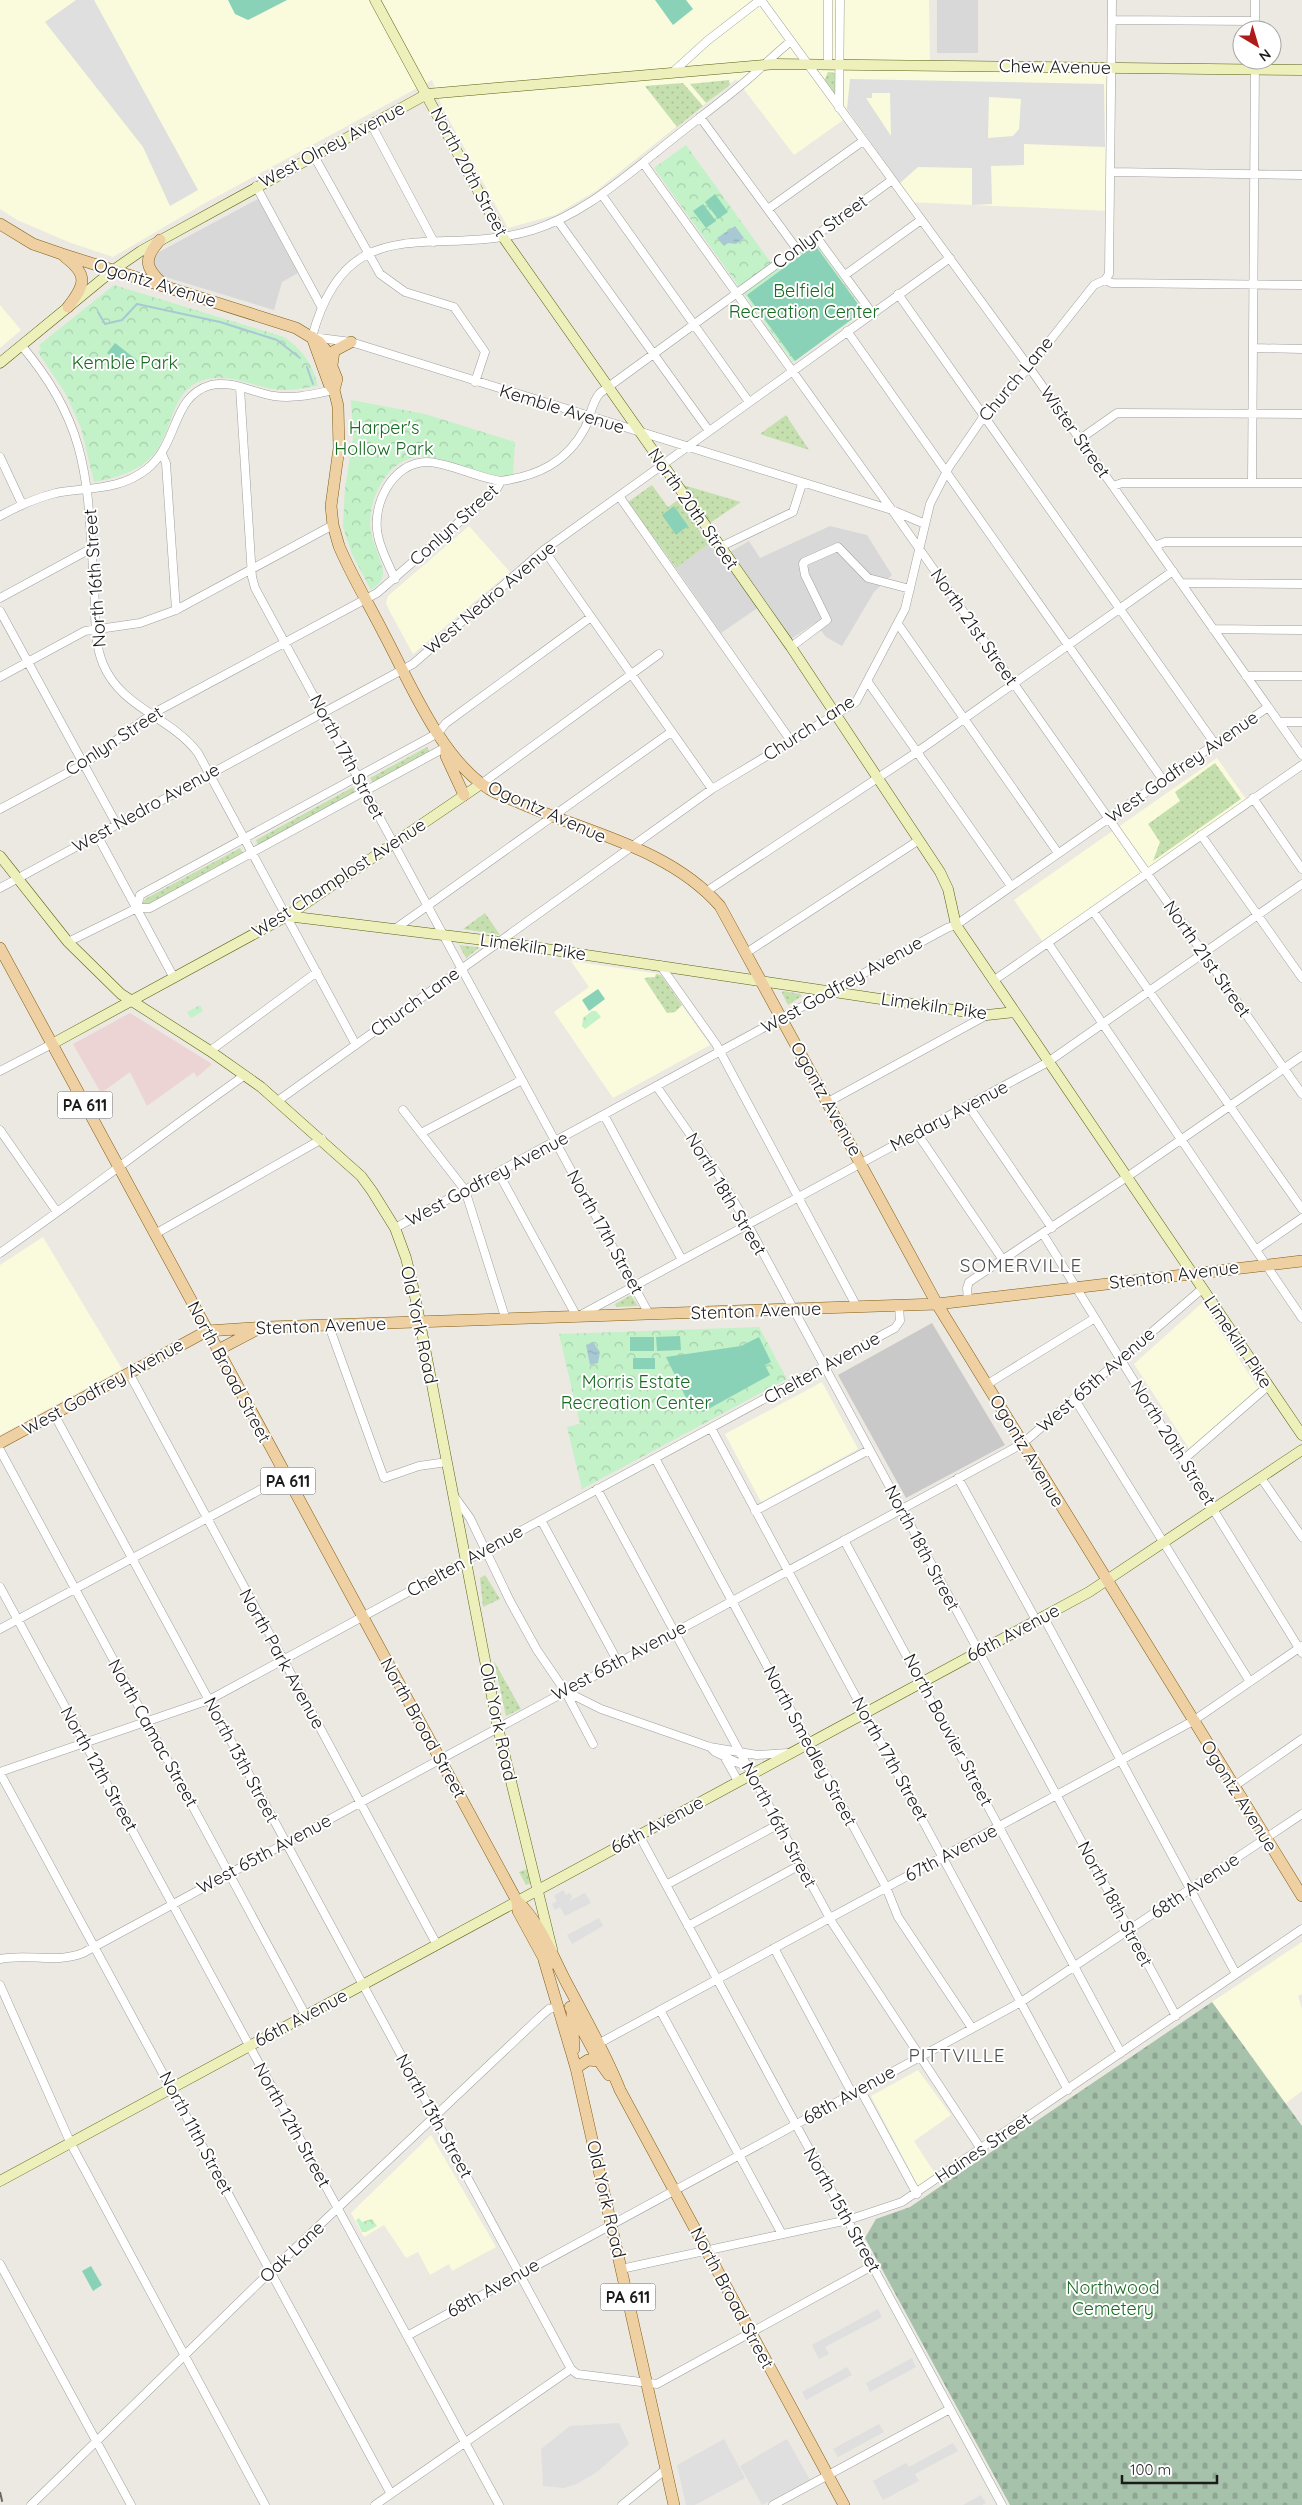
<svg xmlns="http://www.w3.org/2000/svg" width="1302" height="2505" font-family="Quicksand,sans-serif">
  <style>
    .residential { fill: #d9d8d8 }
    .commercial { fill: #ebd4d3 }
    .education { fill: #fafadc }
    .religious { fill: #c9c9c9 }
    .grass { fill: url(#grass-dots) }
    .cemetery { fill: url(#cemetery-stones) }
    .park { fill: url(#park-crowns) }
    .pitch { fill: #89d2b7 }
    .parking { fill: #dfdfdf; fill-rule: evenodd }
    .water { fill: url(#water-ripples) }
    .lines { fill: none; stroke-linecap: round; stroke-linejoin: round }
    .stream { stroke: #a8c9d4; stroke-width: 2 }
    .street-casing { stroke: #9f9f9f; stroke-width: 9 }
    .secondary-casing { stroke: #596312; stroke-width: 11 }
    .primary-casing { stroke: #815e12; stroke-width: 12 }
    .street { stroke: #fff; stroke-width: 8 }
    .secondary { stroke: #edf0bb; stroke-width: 10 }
    .primary { stroke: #efd0a3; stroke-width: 11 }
    .rail { stroke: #696969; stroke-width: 2; stroke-dasharray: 10 10; stroke-linecap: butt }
    .labels { text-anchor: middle; stroke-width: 4; stroke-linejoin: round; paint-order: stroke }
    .shield { fill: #fff; stroke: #5f5f5f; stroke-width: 1 }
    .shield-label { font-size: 16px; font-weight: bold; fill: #1b1b1b }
    .street-label { font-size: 18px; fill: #1b1b1b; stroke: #fff }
    .park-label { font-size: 18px; fill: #186b21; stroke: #fff }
    .neighbourhood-label { font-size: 19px; letter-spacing: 1px; fill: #4e4e4e; stroke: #fff }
  </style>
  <defs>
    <pattern id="grass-dots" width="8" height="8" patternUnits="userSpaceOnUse" patternTransform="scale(1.25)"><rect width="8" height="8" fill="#c5e0ae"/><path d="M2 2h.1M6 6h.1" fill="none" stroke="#a9c095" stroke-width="1.8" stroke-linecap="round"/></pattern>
    <pattern id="cemetery-stones" width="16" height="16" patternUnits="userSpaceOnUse" patternTransform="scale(1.25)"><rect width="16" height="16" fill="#a6c2ab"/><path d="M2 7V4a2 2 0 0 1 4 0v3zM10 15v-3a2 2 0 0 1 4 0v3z" fill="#8ea693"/></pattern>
    <pattern id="park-crowns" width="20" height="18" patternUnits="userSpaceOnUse" patternTransform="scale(1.25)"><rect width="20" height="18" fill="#c3f1c8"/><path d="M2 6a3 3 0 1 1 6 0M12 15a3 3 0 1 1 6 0" fill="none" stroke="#a7ceab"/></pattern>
    <pattern id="water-ripples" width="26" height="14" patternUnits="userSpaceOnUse" patternTransform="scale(1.25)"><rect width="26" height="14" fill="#a8c9d4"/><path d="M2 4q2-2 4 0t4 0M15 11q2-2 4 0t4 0" fill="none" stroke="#90acb5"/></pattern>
  </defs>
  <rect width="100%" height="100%" fill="#ece9e2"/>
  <path class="residential" d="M937,0H978V53H937Z
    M258,199L298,273L282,282L274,310L159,275L154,269L153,261L159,252Z
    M830,526L867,535L892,575L874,592L842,646L826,637L815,623L791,639L766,602L721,633L676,568L709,544L720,558L749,541L760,558Z"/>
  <path class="commercial" d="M130,1013L212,1064L197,1077L194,1072L147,1106L130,1072L101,1093L73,1044Z"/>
  <path class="education" d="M0,0H929L930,65L1111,67L1110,211L908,202L846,118L794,155L736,79L596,191L555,215L508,228L442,107L432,80L207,202L113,257L71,243L17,220L0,209Z
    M0,305L21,330L0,348Z
    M469,526L510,572L413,654L389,610L386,603L388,596Z
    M1217,758L1246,799L1043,942L1014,900Z
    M571,961L660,974L710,1045L613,1098L554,1012L589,987Z
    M43,1237L122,1369L0,1435V1265Z
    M1202,1303L1258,1388L1190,1450L1134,1364Z
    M822,1382L858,1449L761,1502L725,1434Z
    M1302,1942V1994L1298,1996L1302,2009V2091L1285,2104L1212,2002Z
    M918,2070L951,2115L914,2141L936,2175L918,2186L871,2096Z
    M431,2135L496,2247L452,2271L449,2264L430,2275L418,2252L406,2258L384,2225L364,2237L351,2213Z"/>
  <path class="religious" d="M932,1323L1005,1445L906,1498L838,1375Z"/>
  <path class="grass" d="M828,72L836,73V98L824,81Z
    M729,80L730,85L706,103L690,84Z
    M683,83L703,106L677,127L645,86Z
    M786,415L809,450L760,434Z
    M652,485L668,507L678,500L709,544L676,568L628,502Z
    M683,485L741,502L710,523Z
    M427,747L430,752L373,783L370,778Z
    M1215,763L1241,799L1153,861L1160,842L1148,824L1180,801L1175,792Z
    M353,787L355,792L258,845L256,840Z
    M240,848L243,853L148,904L142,905L145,899Z
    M485,913L500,935L463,929Z
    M459,945L477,947L479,948L466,958Z
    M656,974L661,975L682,1005L675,1012L667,1013L644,978L655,977Z
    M783,991L800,994L802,996L788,1005L782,993Z
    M631,1295L638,1306L616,1307L615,1304Z
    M485,1575L500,1599L483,1607L480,1578Z
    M494,1661L521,1709L506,1716Z
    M527,1869L531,1883L526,1885L519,1872Z"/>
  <path class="cemetery" d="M1212,2002L1302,2126V2505H1010L865,2238L876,2219L910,2207Z"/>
  <path class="park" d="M686,145L776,270L814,242L864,311L793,362L654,168Z
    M114,285L284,337C303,350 312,363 318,386C303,388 287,392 272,389C246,384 225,371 198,382C174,393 172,423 161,443C148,469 120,477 94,482L81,428L67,396L38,352L41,349L39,345Z
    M351,400L425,414L515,442L513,476C504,476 495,477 486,475C463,471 440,453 416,457C384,462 366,504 371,533C373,542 384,567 383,573C382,582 378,585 371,590L352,554L343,527L345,488L353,438Z
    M200,1005L203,1011L191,1018L187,1012Z
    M592,1011H596L601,1017L585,1029L582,1026L583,1018Z
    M759,1327L787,1379L582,1489L567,1427L580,1424L559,1334Z
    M359,2218L362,2222L372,2219L377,2226L366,2232H362L356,2220Z"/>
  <path class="pitch" d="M228,0H287L248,20L235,14Z
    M655,0H686L693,9L673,25Z
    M715,194L728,212L718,219L705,202Z
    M703,204L716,221L706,228L693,211Z
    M815,245L863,311L795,361L747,295Z
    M115,343L138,361L130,371L107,353Z
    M674,506L688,526L676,535L662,515Z
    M598,989L605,999L589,1011L582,1000Z
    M680,1336L681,1350L657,1351L656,1337Z
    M654,1337V1351H630V1337Z
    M759,1337L771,1362L765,1365L770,1375L703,1412L691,1408L666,1357L741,1346Z
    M633,1358H655V1369H633Z
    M91,2266L102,2285L93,2291L82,2271Z"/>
  <path class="parking" d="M76,0H94L198,190L170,206L143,147L45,22Z
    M850,79L1104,84L1105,147L1024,144V165L991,166L992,204L972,205V168L918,167L900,183L847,109ZM872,93H890L891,136L866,98H872ZM989,97L1021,99L1019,129L1013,136L988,138Z
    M563,1890L566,1895L570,1893L572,1897L569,1901L585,1893L591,1903L565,1916L560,1907L555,1910L552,1904L557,1901L554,1896Z
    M599,1918L603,1926L572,1944L567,1935Z
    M878,2309L882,2317L825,2347L829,2354L819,2359L812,2345Z
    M912,2358L916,2367L870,2392L866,2383Z
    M847,2367L852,2375L806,2400L802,2392Z
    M619,2423L629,2444L597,2472L577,2484L564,2488L543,2486L541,2449L570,2426Z
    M879,2424L884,2432L838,2457L833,2449Z
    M724,2439L745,2478L695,2505H686L677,2465Z
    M787,2439L810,2480L762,2505L740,2466Z
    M953,2443L958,2451L915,2474L919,2481L883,2500L873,2481L906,2463L909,2467Z
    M981,2495L986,2503L982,2505H963Z"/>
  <path class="water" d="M735,226L744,238L736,244L728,243L724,246L717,238Z
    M593,1342L600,1352L598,1363L590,1365L586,1345Z"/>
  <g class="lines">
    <path class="stream" d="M98,312L105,324L122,320L137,304L220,322L277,340L300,358
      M307,367L313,384"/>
    <defs>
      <path id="street" d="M761,0L1029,367L1302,755
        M828,0V65
        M1112,20L1255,21
        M1255,30V0
        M791,41C775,54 761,68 746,81C716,106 684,129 654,154C616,184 580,215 533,230C435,260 348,203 312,337L351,342L892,510L925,524
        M673,72L707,41L760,0
        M839,108L840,0
        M700,117L796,248
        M371,124L434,242
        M314,156L380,274L405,292L454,307L485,352L475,382
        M643,163L892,510L1302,1094
        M1111,172L1302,175
        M256,186L321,306
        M602,195L749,402
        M768,209L863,141
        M558,221L709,431
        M815,235L872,313
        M845,275L921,220
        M1105,280L1112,283L1302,285
        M898,294L1215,744
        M847,331L1163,780
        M21,345C91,427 87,484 94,585C96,611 93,640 103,664C121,708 171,717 198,753L356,1045
        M1253,348L1302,349
        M240,388L252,577L255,588L649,1314
        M1080,439L1117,413L1302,414
        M162,454L166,463L176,610
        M0,457L22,504
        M1252,483L1255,60
        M1113,486L1122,483H1302
        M619,496L791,741
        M0,516C18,506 36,498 56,493C88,487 119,491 147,469C179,444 171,396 211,385C232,380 254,393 274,396C295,399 314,394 334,390
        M1155,546L1165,542H1302
        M720,547L793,512L802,484
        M544,550L712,789
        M395,579C389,565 381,551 378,536C371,506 392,462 427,462C446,462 479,478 501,481
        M1181,583L1302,584
        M0,598L92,548
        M0,611L117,825
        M898,624L1058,853
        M1213,629L1302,630
        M791,647L827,620L805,575L803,564L804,562L838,547L868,578L910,589
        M1246,676H1302
        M0,677L85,631L140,623L176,610L333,525
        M868,682L1011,886
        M1279,722H1302
        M481,784L659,654
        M1253,798L1302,869
        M0,809L84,764L152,714L377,593L496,490L501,481C538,476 567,462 585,428C591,416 591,403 600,393L892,180
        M97,835L174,978
        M1201,835L1302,978
        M0,888L413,664L544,550L950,258
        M707,891L917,752L1173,571
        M137,908L140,895L438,733L446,723L591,617
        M1093,911L1302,1209
        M395,929L671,732
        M68,942L137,908H150L446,747
        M1048,943L1302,1318
        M746,953L919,840
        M660,965L716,1044L857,1307
        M993,981L1302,765
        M210,1051L317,972
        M0,1071L52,1044
        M657,1087L719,1176L748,1225L1176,2016
        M279,1100L712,789L856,702L905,609L930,504L949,467L984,416L1029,367L1094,285L1105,280L1109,274L1112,0
        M828,1102L987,1015
        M968,1105L1052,1228
        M403,1110L465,1190L506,1320
        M604,1115L682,1260
        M0,1130L57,1212
        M421,1133L522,1080
        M917,1133L1003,1260
        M498,1172L577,1317L1048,1062L1302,884
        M395,1228L947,928L956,925L1268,707
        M155,1234L322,1139
        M1043,1234L1302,1653
        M1257,1249L1302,1218
        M0,1253C83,1195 163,1133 245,1075
        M968,1301L967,1288L969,1282L1127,1177L1302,1056
        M329,1326L384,1478L419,1466L447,1462
        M129,1373L437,1945
        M986,1385L1095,1318
        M1074,1398L1250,1682
        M54,1414L571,2369
        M711,1428L1068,2090
        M0,1450L306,2016
        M655,1458L886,1887L898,1917L972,2028
        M1183,1460L1268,1386
        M958,1478L1036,1620
        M1261,1478L1302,1537
        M597,1489L833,1924L981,2149
        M454,1496L470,1518L510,1601L537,1650L565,1691L593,1744
        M755,1511L869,1450
        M541,1520L618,1662
        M844,1540L1121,2053
        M0,1587L499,2505
        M1043,1616L1236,1974
        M0,1629L286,1476
        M565,1691L601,1709L710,1747L757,1755L788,1753
        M710,1747L715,1752L749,1768
        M724,1756L738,1781
        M0,1772L209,1700L895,1328L900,1321L899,1306
        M0,1773L391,2494
        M1233,1787L1302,1739
        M639,1835L1002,2505
        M666,1885L779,1824
        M688,1926L800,1865
        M774,1948L852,2093
        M0,1959C28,1953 55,1964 83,1953L1022,1444L1202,1289
        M0,1985L71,2144L265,2505
        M660,2010L782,2234
        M596,2045L1193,1721L1302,1646
        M860,2089L917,2194
        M0,2264L131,2505
        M621,2269L848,2220L902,2202L1302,1929
        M407,2336L1021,2002L1302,1814
        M31,2505L271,2271L541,2016L549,2009L558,2007
        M375,2505L571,2369L577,2374L657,2384L872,2266
        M622,2505L666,2469
        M773,2505L950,2409"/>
      <path id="secondary" d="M375,0L503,237L791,647L940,872L948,889L956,925L1302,1435
        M0,363L112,271L141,251L427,94L775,64L1302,70
        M0,856L68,942L121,994L210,1051L261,1087L361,1176L372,1191L395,1228L406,1258L414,1291L498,1728L552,1949
        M287,916L500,942L987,1015L1015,1012
        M52,1044L287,916L481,784
        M0,2181L1089,1592L1302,1450"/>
      <path id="primary" d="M0,224L33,244L62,254L296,328L319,342L325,349L337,379L334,390L338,406L339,448L331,506L333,525L339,546C352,577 369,604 384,634C410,683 441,759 489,789C501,796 514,800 527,806C593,834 671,850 720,906L937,1304L1302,1896
        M160,240C144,258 144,267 162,283
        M65,257C89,275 85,285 68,307
        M312,337L329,384L334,390
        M332,365L334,351L351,342
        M446,748V756L464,795
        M0,948L517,1901C537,1918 553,1956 565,1980C584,2016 605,2052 620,2090L844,2505
        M218,1350L256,1330
        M0,1443L207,1331L268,1327L937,1304L1302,1261
        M517,1901L518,1911L548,1966
        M544,1960L576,2068L674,2505
        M570,2007L599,2061L609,2075
        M572,2013L574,2049
        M576,2068L588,2060L599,2061"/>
    </defs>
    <use href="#street" class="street-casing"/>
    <use href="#secondary" class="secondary-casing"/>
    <use href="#primary" class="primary-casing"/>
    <use href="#street" class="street"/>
    <use href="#secondary" class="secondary"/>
    <use href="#primary" class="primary"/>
    <path class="rail" d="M0,2492L3,2505"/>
  </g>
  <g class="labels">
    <g class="shield">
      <rect x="57.5" y="1091.5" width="55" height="27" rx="4"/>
      <rect x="260.5" y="1467.5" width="55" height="27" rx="4"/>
      <rect x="600.5" y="2283.5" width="55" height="27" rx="4"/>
    </g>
    <g class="shield-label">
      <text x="85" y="1111">PA 611</text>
      <text x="288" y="1487">PA 611</text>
      <text x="628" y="2303">PA 611</text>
    </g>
    <g class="street-label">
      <text transform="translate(1055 67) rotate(1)" y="6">Chew Avenue</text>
      <text transform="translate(332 145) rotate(-28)" y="6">West Olney Avenue</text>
      <text transform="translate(469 172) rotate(62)" y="6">North 20th Street</text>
      <text transform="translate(820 232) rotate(-36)" y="6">Conlyn Street</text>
      <text transform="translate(155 283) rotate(17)" y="6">Ogontz Avenue</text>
      <text transform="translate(1016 379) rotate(-50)" y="6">Church Lane</text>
      <text transform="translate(562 409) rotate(17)" y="6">Kemble Avenue</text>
      <text transform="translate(1075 432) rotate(55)" y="6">Wister Street</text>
      <text transform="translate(693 509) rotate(55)" y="6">North 20th Street</text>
      <text transform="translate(454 525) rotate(-42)" y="6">Conlyn Street</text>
      <text transform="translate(95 578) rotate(-94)" y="6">North 16th Street</text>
      <text transform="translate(490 598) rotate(-40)" y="6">West Nedro Avenue</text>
      <text transform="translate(974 627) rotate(55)" y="6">North 21st Street</text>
      <text transform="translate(809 728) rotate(-33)" y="6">Church Lane</text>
      <text transform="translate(114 741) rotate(-33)" y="6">Conlyn Street</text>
      <text transform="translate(347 757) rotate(62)" y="6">North 17th Street</text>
      <text transform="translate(1182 767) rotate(-35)" y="6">West Godfrey Avenue</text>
      <text transform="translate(146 808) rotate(-29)" y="6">West Nedro Avenue</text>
      <text transform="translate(547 812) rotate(24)" y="6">Ogontz Avenue</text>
      <text transform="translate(339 878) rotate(-33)" y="6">West Champlost Avenue</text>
      <text transform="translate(533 947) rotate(8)" y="6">Limekiln Pike</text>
      <text transform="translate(1207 959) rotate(55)" y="6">North 21st Street</text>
      <text transform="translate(842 985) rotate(-29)" y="6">West Godfrey Avenue</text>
      <text transform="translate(415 1002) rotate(-36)" y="6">Church Lane</text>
      <text transform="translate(934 1006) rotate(8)" y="6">Limekiln Pike</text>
      <text transform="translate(826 1099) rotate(61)" y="6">Ogontz Avenue</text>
      <text transform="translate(949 1116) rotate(-28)" y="6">Medary Avenue</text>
      <text transform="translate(487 1179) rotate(-28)" y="6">West Godfrey Avenue</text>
      <text transform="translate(726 1194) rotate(59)" y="6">North 18th Street</text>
      <text transform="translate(605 1232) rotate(61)" y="6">North 17th Street</text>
      <text transform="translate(1174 1275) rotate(-7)" y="6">Stenton Avenue</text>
      <text transform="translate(756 1311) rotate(-2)" y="6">Stenton Avenue</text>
      <text transform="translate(419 1325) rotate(78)" y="6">Old York Road</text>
      <text transform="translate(321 1326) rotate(-2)" y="6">Stenton Avenue</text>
      <text transform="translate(1238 1342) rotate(56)" y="6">Limekiln Pike</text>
      <text transform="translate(822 1368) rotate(-29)" y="6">Chelten Avenue</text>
      <text transform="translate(229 1372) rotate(62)" y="6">North Broad Street</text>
      <text transform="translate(1096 1380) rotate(-41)" y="6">West 65th Avenue</text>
      <text transform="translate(103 1387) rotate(-29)" y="6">West Godfrey Avenue</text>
      <text transform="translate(1173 1443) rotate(58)" y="6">North 20th Street</text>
      <text transform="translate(1027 1451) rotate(59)" y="6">Ogontz Avenue</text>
      <text transform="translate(922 1548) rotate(62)" y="6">North 18th Street</text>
      <text transform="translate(465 1561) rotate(-29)" y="6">Chelten Avenue</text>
      <text transform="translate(1013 1633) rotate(-28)" y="6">66th Avenue</text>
      <text transform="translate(282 1659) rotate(61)" y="6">North Park Avenue</text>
      <text transform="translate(619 1661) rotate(-28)" y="6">West 65th Avenue</text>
      <text transform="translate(498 1722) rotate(78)" y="6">Old York Road</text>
      <text transform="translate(423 1728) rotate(61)" y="6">North Broad Street</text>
      <text transform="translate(948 1730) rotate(62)" y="6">North Bouvier Street</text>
      <text transform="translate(153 1733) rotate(61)" y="6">North Camac Street</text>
      <text transform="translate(810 1746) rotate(62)" y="6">North Smedley Street</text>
      <text transform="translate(890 1759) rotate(61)" y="6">North 17th Street</text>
      <text transform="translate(241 1760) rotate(62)" y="6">North 13th Street</text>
      <text transform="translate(99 1769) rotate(61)" y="6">North 12th Street</text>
      <text transform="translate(1239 1796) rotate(58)" y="6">Ogontz Avenue</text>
      <text transform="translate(657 1825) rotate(-28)" y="6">66th Avenue</text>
      <text transform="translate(779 1825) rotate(62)" y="6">North 16th Street</text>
      <text transform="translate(951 1853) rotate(-28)" y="6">67th Avenue</text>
      <text transform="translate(264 1854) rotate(-28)" y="6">West 65th Avenue</text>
      <text transform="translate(1195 1886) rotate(-34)" y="6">68th Avenue</text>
      <text transform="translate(1115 1904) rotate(62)" y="6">North 18th Street</text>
      <text transform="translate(301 2018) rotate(-28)" y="6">66th Avenue</text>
      <text transform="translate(849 2095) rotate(-29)" y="6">68th Avenue</text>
      <text transform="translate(434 2116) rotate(61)" y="6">North 13th Street</text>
      <text transform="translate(292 2125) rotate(61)" y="6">North 12th Street</text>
      <text transform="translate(196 2133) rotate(62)" y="6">North 11th Street</text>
      <text transform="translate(983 2148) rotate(-34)" y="6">Haines Street</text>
      <text transform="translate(606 2199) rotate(77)" y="6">Old York Road</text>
      <text transform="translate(842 2210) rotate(61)" y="6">North 15th Street</text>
      <text transform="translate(292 2252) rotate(-43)" y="6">Oak Lane</text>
      <text transform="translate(493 2288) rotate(-29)" y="6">68th Avenue</text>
      <text transform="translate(732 2298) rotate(62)" y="6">North Broad Street</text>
    </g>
    <g class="park-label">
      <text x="804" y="297">Belfield<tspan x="804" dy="21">Recreation Center</tspan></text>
      <text x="125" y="369">Kemble Park</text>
      <text x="384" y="434">Harper's<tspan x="384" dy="21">Hollow Park</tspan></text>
      <text x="636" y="1388">Morris Estate<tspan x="636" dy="21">Recreation Center</tspan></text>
      <text x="1113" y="2294">Northwood<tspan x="1113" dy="21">Cemetery</tspan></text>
    </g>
    <g class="neighbourhood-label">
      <text x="1021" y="1272">SOMERVILLE</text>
      <text x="957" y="2062">PITTVILLE</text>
    </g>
  </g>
  <g transform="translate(1257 45) rotate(142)"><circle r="24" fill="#ffffff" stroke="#a4a4a4"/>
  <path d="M0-4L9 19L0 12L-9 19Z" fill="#ae1b18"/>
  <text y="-8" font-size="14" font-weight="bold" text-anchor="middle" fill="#1b1b1b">N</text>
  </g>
  <path d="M1122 2475v8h95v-8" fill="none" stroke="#1b1b1b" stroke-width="2.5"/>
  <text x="1130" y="2475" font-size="15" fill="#1b1b1b" stroke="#ffffff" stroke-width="4" paint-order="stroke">100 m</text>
</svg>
